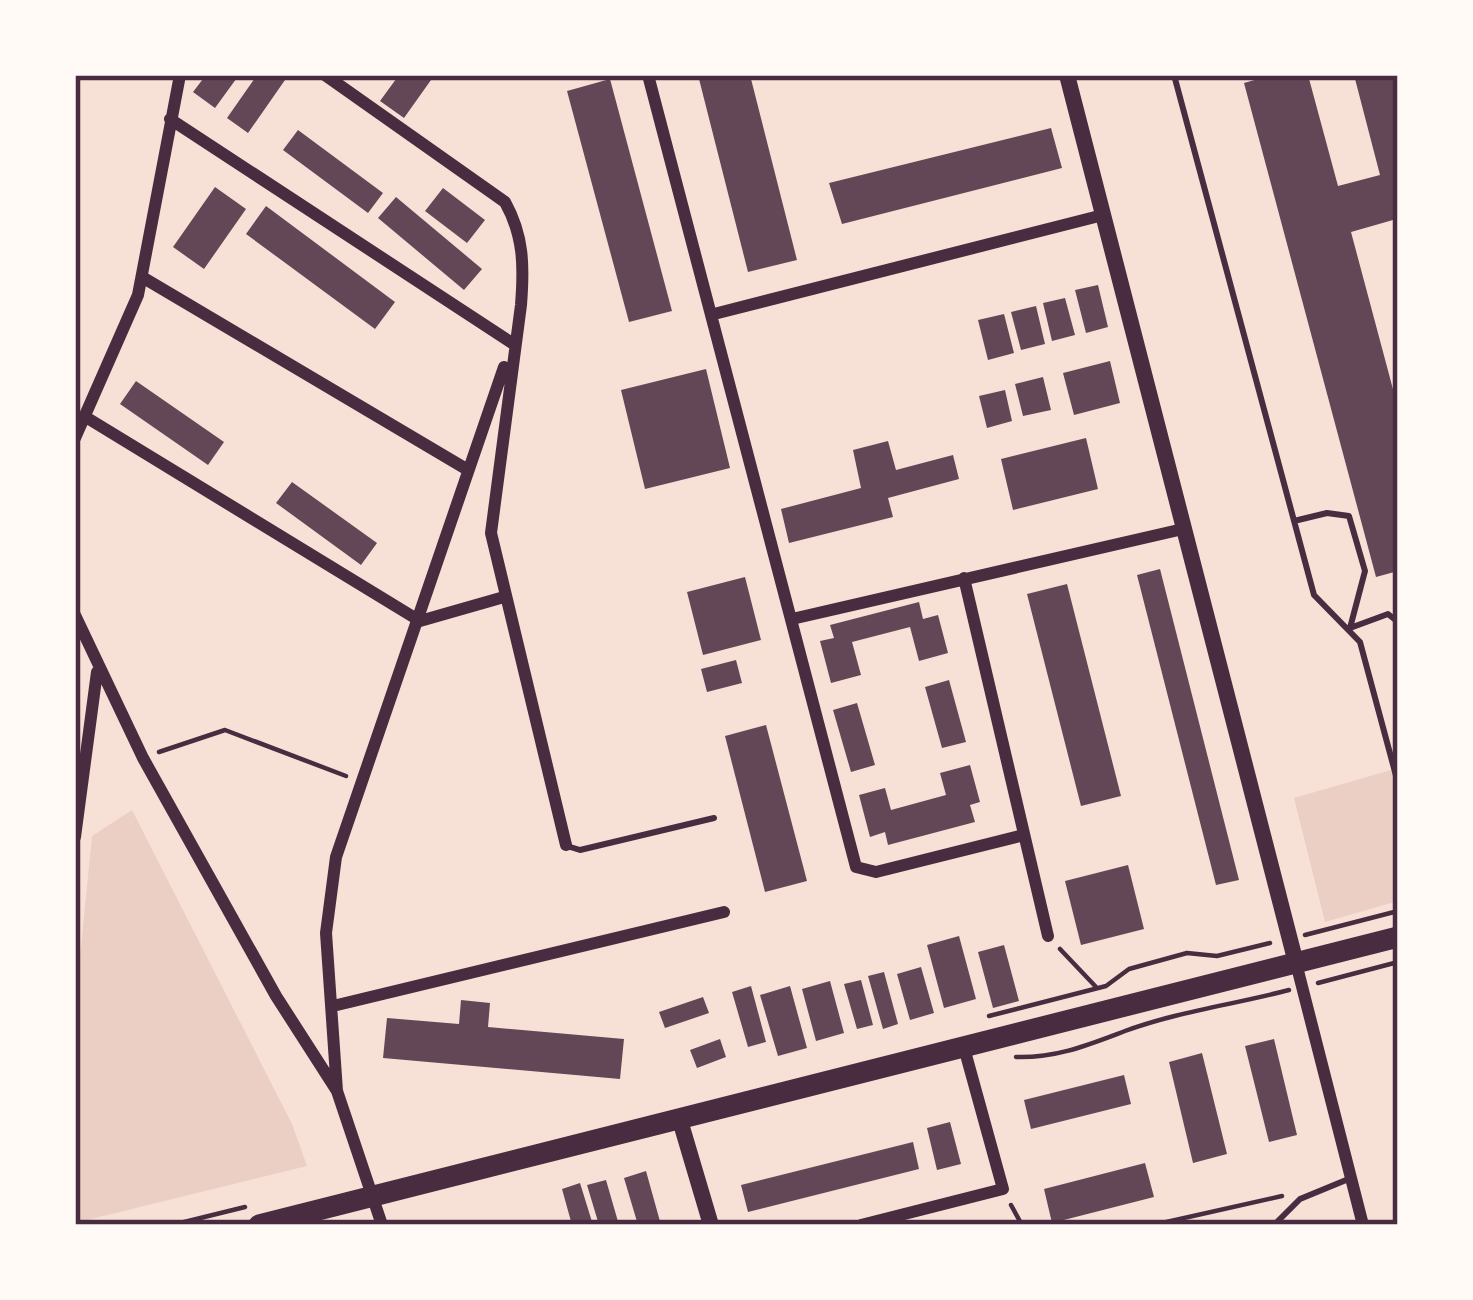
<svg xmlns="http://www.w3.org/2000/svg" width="1473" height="1300" font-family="Jost,sans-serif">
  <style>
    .green { fill: #ebcfc5 }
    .building { fill: #644757 }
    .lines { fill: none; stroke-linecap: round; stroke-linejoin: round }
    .path { stroke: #4a2c40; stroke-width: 4.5 }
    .service { stroke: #4a2c40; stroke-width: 6 }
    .minor { stroke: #4a2c40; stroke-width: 12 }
    .tertiary { stroke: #4a2c40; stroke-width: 16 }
    .primary { stroke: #4a2c40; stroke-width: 21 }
    .neatline { fill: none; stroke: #4a2c40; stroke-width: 4.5 }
  </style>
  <rect width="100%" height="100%" fill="#f7e1d7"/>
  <path class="green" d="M1398,768V901L1325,922L1294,798Z
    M132,810L292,1124L307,1166L75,1223V1007L92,836Z"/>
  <path class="building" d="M206,75H239L215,108L193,92Z
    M257,75L285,80L248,133L227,118Z
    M399,75L431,80L404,118L380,101Z
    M698,75H750L797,260L748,272Z
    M1272,75H1308L1338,186L1380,175L1354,75H1398V232L1393,220L1351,232L1398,408V571L1376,577L1244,83Z
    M610,79L672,311L629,322L567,91Z
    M1051,128L1062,168L842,224L829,183Z
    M298,130L383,193L368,213L283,150Z
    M215,187L246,209L204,269L173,247Z
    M443,188L485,220L467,243L425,211Z
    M396,197L482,269L464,290L378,218Z
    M266,206L395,302L375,329L246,234Z
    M1098,285L1108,327L1086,333L1075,290Z
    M1065,298L1075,335L1052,341L1043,303Z
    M1036,306L1045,344L1021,350L1011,312Z
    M1004,314L1014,353L988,360L978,320Z
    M1110,361L1120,403L1074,415L1063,373Z
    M706,369L730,468L645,489L621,390Z
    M1043,377L1051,410L1023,416L1015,384Z
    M136,381L224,442L208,465L120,404Z
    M1005,390L1012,421L987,428L979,396Z
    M1086,438L1098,489L1013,510L1001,459Z
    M888,441L896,470L953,455L959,479L888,498L893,517L789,543L781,509L861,488L853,450Z
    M292,482L377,543L361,565L276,503Z
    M1160,569L1239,880L1216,885L1137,575Z
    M745,577L761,640L703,655L687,592Z
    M1067,584L1121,796L1081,806L1027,594Z
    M919,602L923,619L938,615L948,653L919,661L910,627L852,642L861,675L831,683L820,641L834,638L830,625Z
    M736,660L742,683L707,692L701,669Z
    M949,680L966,742L942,748L925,687Z
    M857,703L875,765L851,772L833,710Z
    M766,725L807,881L765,892L725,736Z
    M970,765L980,802L970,805L975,822L888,845L885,832L870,837L859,795L885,788L891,810L946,795L940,773Z
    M1128,865L1144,929L1081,945L1065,881Z
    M959,936L976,999L944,1008L927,945Z
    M1004,945L1019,1001L993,1008L978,952Z
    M921,967L934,1013L910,1020L897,974Z
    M884,972L898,1024L883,1029L868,976Z
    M861,980L873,1025L857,1029L844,984Z
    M830,981L844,1033L816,1041L802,989Z
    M751,986L766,1042L748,1047L732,992Z
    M790,986L807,1048L778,1056L760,995Z
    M703,997L709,1013L665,1028L659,1012Z
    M461,1000L490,1003L488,1027L624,1039L620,1079L383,1058L387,1018L459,1024Z
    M720,1039L726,1057L697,1068L690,1050Z
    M1274,1039L1297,1135L1269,1142L1245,1046Z
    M1202,1053L1227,1154L1193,1163L1169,1062Z
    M1124,1075L1131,1104L1031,1129L1024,1100Z
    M950,1122L961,1164L937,1170L927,1128Z
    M913,1142L919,1169L748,1212L741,1185Z
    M1145,1163L1154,1197L1052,1223L1044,1189Z
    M646,1171L661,1225H638L624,1178Z
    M606,1180L619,1225H599L587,1185Z
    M580,1183L593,1225H572L562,1189Z"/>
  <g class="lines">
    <path class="path" d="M159,752L225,730L346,776
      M1305,935L1398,911
      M1060,949L1097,988
      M1318,983L1398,962
      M989,1016L1106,986L1129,969L1187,953L1217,956L1270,943
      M1016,1057C1057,1058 1088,1045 1125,1031C1176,1012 1236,1004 1289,990
      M1011,1205L1022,1225
      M172,1225L245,1207
      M1153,1225L1282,1196"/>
    <path class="service" d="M1174,75L1314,595L1360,642L1398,783
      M1294,521L1327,513L1349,516L1365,571L1350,628
      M1350,628L1388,614L1398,622
      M567,846L580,850L714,818
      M1274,1225L1300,1199L1351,1178"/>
    <path class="minor" d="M325,75L505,202C524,236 524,267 521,305L491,533L566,845
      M648,75L856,867L876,872L1024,835
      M170,119L512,343
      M142,277L468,470
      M714,314L1103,215
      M84,416L420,621L504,597
      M75,438L138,295L180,75
      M964,578L1048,936
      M75,615L143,758L276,996L337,1091L382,1225
      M792,619L1183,529
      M75,837L97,672
      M1296,963L1363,1225
      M333,1006L724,912
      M337,1091L326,933L336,857L504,367
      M861,1225L1003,1189L963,1044"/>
    <path class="tertiary" d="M1067,75L1296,963
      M679,1117L711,1225"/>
    <path class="primary" d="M259,1225L1398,937"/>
  </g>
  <rect width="1473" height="1300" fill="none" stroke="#fffaf5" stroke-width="156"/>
  <rect x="78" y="78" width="1317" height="1144" class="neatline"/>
</svg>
